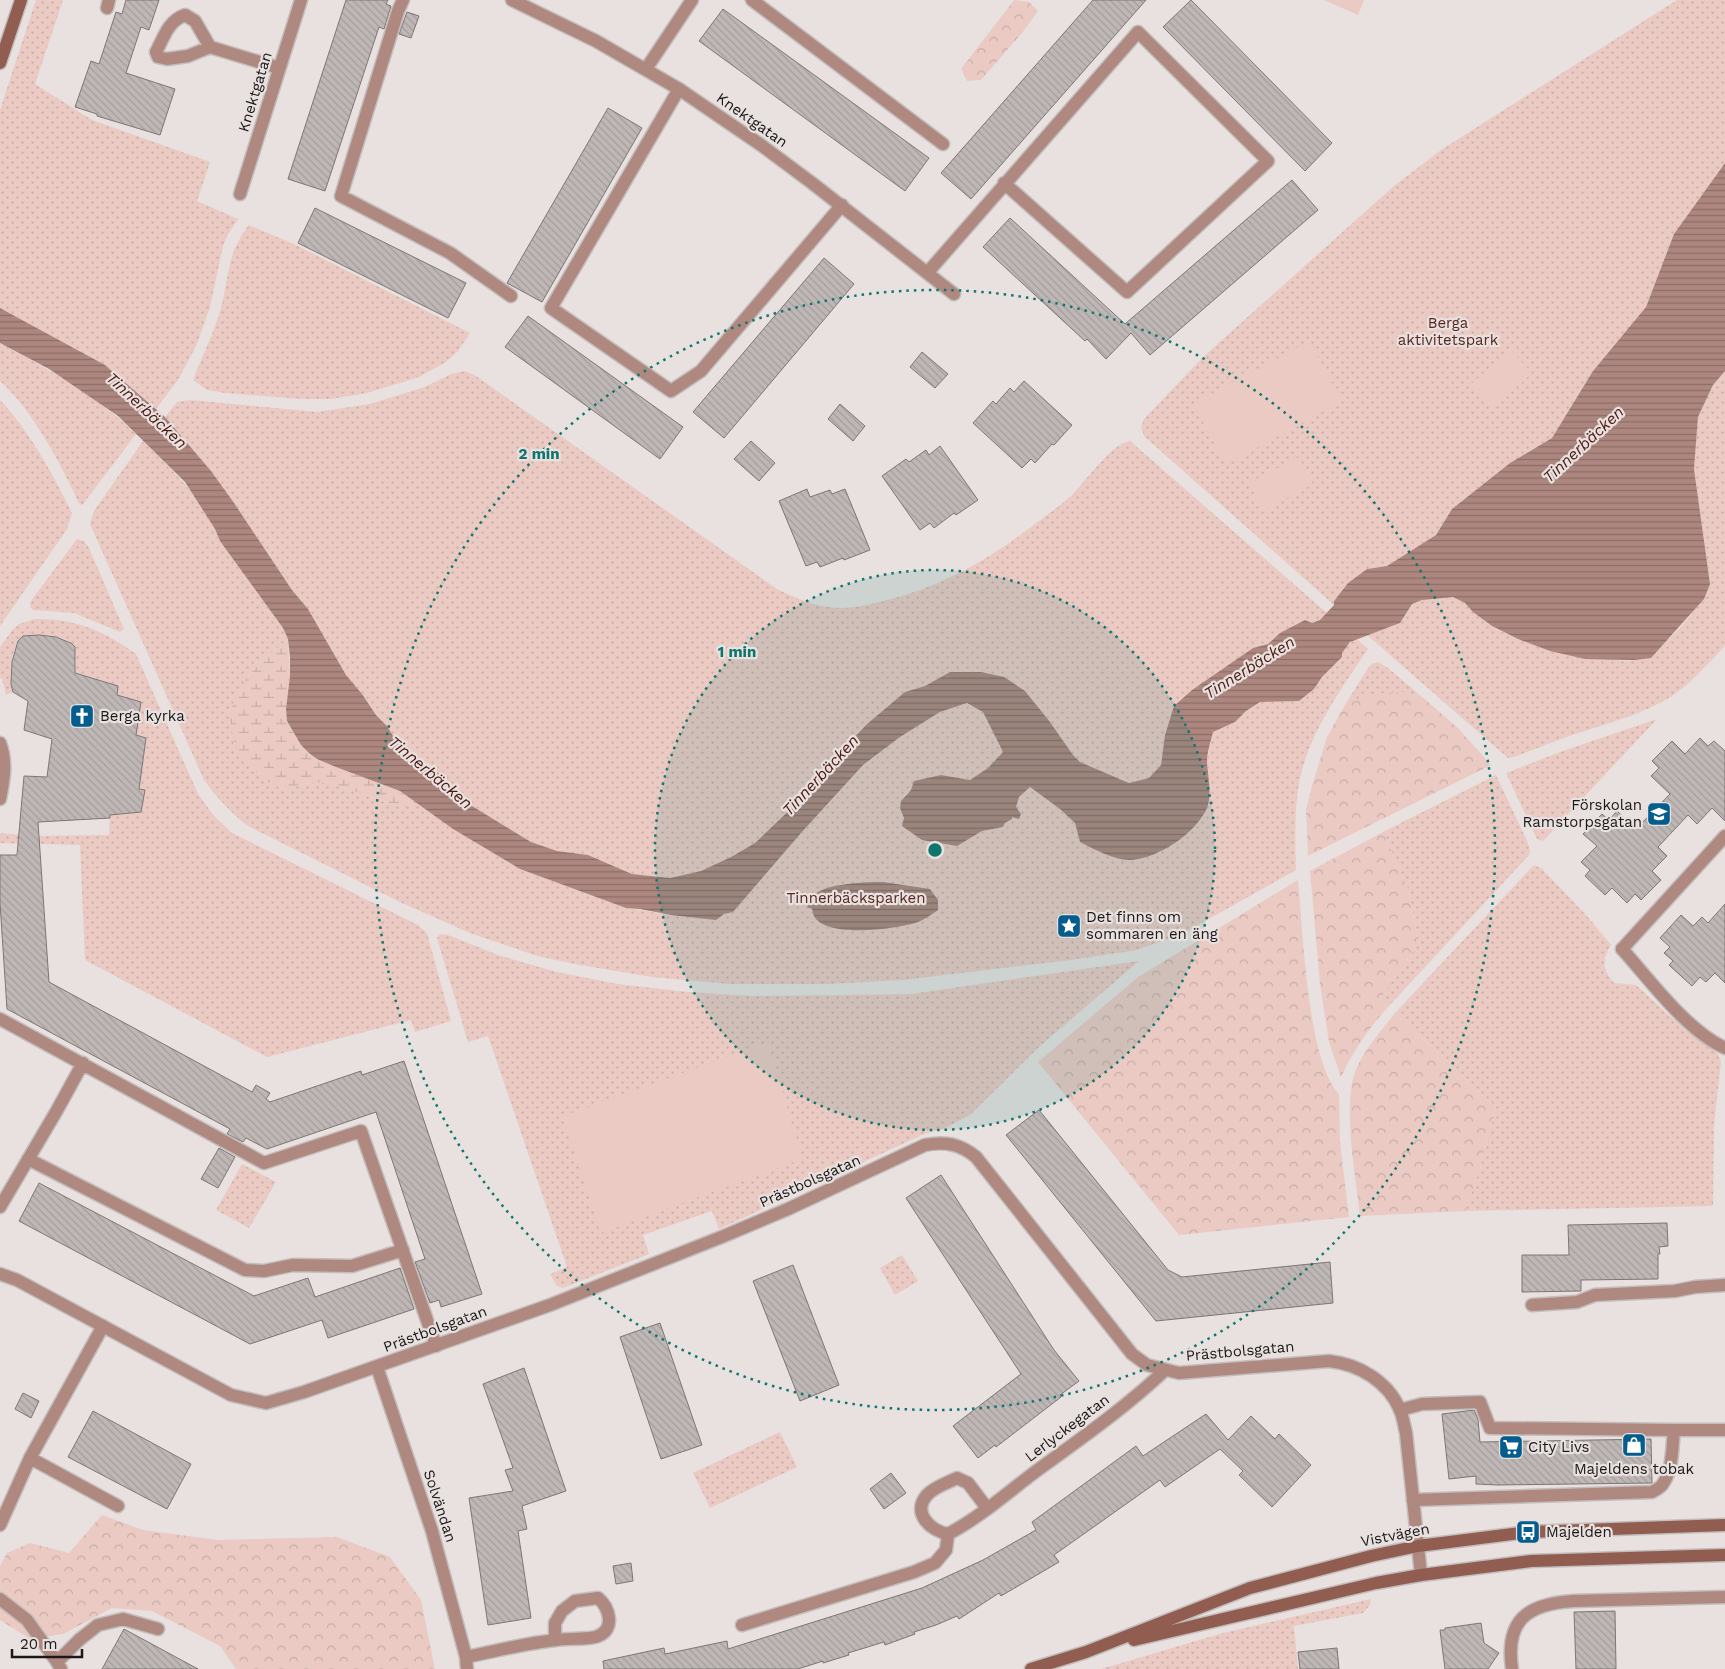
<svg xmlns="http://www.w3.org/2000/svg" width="1725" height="1669" font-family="'Work Sans',sans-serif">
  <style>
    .green { fill: url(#green-dots) }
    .forest { fill: url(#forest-crowns) }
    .wetland { fill: url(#wetland-marsh) }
    .pitch { fill: #eacac3 }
    .water { fill: url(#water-rules) }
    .building { fill: url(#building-back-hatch); stroke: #7c7675 }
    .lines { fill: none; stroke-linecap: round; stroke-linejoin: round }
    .lane-casing { stroke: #c3bdbc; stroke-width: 15 }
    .street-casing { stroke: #c3bdbc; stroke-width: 15 }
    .secondary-casing { stroke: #c3bdbc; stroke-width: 15 }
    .lane { stroke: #af8980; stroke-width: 12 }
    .street { stroke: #af8980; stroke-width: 12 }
    .secondary { stroke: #925d51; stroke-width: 12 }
    .ring { fill: none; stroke: #0f766e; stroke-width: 2.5; stroke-dasharray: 2.5 5 }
    .labels { text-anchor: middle; stroke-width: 4.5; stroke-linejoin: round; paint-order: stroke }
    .street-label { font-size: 15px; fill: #1a1818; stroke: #e8e1e0 }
    .park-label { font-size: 15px; fill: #5a271e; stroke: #e8e1e0 }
    .poi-label { font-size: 15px; fill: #1a1818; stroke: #e8e1e0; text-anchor: start }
    .water-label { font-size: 16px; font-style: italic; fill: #4b1910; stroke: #e8e1e0 }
    .centre { fill: #0f766e; stroke: #e8e1e0; stroke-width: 2.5 }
    .ring-label { font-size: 15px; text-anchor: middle; font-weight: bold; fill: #0f766e; stroke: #e8e1e0; stroke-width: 4.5; stroke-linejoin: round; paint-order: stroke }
  </style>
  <defs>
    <pattern id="green-dots" width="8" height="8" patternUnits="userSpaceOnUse" patternTransform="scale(1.25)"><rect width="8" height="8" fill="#eacac3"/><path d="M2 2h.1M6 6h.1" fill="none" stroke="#c8ada7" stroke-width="1.8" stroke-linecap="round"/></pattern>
    <pattern id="forest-crowns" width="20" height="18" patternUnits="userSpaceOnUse" patternTransform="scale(1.25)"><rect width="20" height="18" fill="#eacac3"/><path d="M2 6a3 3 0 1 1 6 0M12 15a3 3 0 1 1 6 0" fill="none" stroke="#c8ada7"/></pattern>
    <pattern id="wetland-marsh" width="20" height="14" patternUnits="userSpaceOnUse" patternTransform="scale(1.25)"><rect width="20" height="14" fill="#eacac3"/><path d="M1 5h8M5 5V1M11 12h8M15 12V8" fill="none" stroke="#c8ada7"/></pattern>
    <pattern id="water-rules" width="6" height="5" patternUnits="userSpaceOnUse" patternTransform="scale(1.25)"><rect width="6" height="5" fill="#ad877f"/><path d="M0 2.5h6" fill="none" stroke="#8c6d67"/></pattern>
    <pattern id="building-back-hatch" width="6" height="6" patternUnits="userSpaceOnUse" patternTransform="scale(1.25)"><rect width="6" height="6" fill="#beb7b6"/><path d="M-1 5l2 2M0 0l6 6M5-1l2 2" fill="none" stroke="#a39d9c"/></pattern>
  </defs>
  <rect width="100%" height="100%" fill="#e8e1e0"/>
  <path class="green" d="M36,0H63L35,84L92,120L210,162L197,201L238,219L228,234L223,246L210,307L197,344L178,380L156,409L105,365L0,308V110Z
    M1677,0H1725V163L1674,234L1646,307L1593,371L1552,438L1510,463L1452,509L1436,535L1387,566L1367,569L1348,583L1334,601V605L1144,436L1141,427L1144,419L1202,358L1394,186L1441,150Z
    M249,225L296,245L470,333L458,351L446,362L419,377L367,393L331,399H301L225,393L207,390L193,380C202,356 214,333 221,308C230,274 226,255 249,225Z
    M0,343C48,369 97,396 136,434L83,504L80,505C60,463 34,412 0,381Z
    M465,371L476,376L777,589C798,599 818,608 842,608C856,608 870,604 883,601C945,586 993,557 1043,518C1053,510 1064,503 1073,494C1086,481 1112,443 1130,441L1327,613L1320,620L1280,633L1268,644L1253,648L1192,690L1174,706L1165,735L1161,765L1149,778L1130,783L1080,762L1073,755L1050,722L1025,691L950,672L925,686L905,692L867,724L819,775L799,801L755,843L731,857L701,871L670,878L632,874L588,855L557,851L531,842L472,806L440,774L417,760L398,744L387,726L376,715L362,694L346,675L308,609L292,590L232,500L211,471L165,417L177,402L191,400L317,412L370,404L425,387L451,374Z
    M1725,371V646C1708,663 1692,683 1672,696C1642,715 1605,724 1572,735C1552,742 1533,750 1514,757L1508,758L1367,635C1377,630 1390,629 1399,623C1405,619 1406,609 1411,604C1417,599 1445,595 1452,597C1463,598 1483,621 1495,628C1532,647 1569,658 1611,659C1618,660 1628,662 1634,660C1663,653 1699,610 1710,584L1694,469L1698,417L1713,385Z
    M0,400C31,433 52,473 72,513L67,529L0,626Z
    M143,441C173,471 205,500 220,541L283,628L288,639L263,660L247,677L242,760L269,783L286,789L302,784L326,782L404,808L417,803L453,829L520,869L626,908C641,909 655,913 669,915C685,917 717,915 733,912L801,833L863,765L900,737L940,712L967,703L983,712L1003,752L988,769L970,780L941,775L911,790L904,796L900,808L904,818L957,846L982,831L1003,827L1005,823L1012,817L1019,797L1030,787L1060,809L1075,823L1080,842L1159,853L1173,844L1209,779L1207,760L1213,732L1235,722L1246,711L1260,702L1299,701L1314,689L1322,677L1342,657C1342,648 1350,642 1357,639L1368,649C1341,689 1311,730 1300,778C1294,808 1295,839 1296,870L1182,934L1137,950L1071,960L903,980L829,984H730L652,977L580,965L537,956L470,933L402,903L248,826C230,812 217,798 204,780L90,524L94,511Z
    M77,539L84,541L89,548L124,629L120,632L74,613L33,610L30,607L31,601Z
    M35,619C74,618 105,631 136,654L198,794L214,816L232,833L418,925L427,933L451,1021L415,1032L411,1020L267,1057L85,960L80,845L0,843V833L34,836L109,835L110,815L141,812L145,790L139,789L146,738L136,735L141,702L117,695L118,686L75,673C75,665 78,652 73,645C66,634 35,636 23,636C10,649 9,675 13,692L6,695L2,679L0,678V647L13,629L19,624Z
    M1378,662L1388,668L1421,696L1401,692L1345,705L1368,668L1372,664Z
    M1657,719L1543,841L1537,839L1506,773L1563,751Z
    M1496,775L1528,843L1530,852L1528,856L1388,1007L1380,999L1419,943L1407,886L1383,832Z
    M1534,865L1542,869L1587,916L1611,945C1602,959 1602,970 1614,983L1636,985L1686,1031L1718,1054L1721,1062L1714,1125L1713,1206L1465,1211L1480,1169L1496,1107L1395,1013Z
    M440,934L448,935L498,955L557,972L618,984L688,992L753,996L911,994L1139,961L1039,1047L970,1115L945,1128L924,1134L719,1229L712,1211L643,1235L649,1254L563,1288L557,1286L550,1274L567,1267L488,1036L468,1042L437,938Z
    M242,1164L276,1182L249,1228L216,1210Z
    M902,1255L918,1281L895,1295L880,1268Z
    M780,1432L797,1467L710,1508L693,1473Z
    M1371,1599L1370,1605L1363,1613L1294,1626L1298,1669H1101L1223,1633Z"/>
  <path class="forest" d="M1014,0L1029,2L1038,11L1022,33L981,80L967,81L961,69Z
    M1401,692L1421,696L1458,728L1491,765L1308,856L1306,810L1312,786L1327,737L1345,705L1364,697L1381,693Z
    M1383,832L1407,886L1419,943L1380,999L1388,1007C1369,1028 1353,1051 1341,1077L1329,1042L1320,984L1310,871Z
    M1298,880C1303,929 1307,1061 1339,1094L1340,1142L1349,1217L1179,1235L1038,1062L1138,977Z
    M1395,1013L1496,1107L1480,1169L1465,1211L1360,1216C1356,1177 1341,1102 1357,1067C1366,1048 1382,1030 1395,1013Z
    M102,1515L143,1530L218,1540L337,1537L390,1557L421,1600L435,1669H236L220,1646L152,1611L112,1608L63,1634L30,1639L0,1620V1566L7,1553L30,1543L69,1553Z"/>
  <path class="wetland" d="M288,639L290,676L286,709L287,721L301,745L317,759L400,791L417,803L404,808L326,782L302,784L286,789L269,783L242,760L233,738L230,717L234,698L247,677L263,660Z"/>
  <path class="pitch" d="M1324,0H1364L1358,15Z
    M1309,341L1342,401L1226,465L1193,404Z
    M1511,350L1532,373L1493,408L1471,384Z
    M1299,457L1313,484L1263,511L1249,483Z
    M768,1042L802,1159L601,1233L563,1116Z"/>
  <path class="water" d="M1725,163V371L1713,385L1698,417L1694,469L1710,584L1704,599L1651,658L1634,660L1585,659L1550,651L1518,639L1492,626L1473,612L1465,603L1453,597L1422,600L1412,604L1400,623L1350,642L1342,653V657L1322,677L1314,689L1299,701L1260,702L1246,711L1235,722L1213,732C1211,741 1207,752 1207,762C1208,775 1212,795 1207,808C1196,833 1158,859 1130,860C1115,860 1093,849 1080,842L1075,823L1060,809L1030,787L1019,797L1016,807L1021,814L1019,819L1012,817V819L1005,823L1003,827L982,831L957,846L922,840L902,826L904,818L900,808L901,801L911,790L914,781L941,775L970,780L988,768L1003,752L983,712L967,703L940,712L900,737L863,765L801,833L733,912L724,914L716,920L671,915L640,909L626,908L520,869L453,829L400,791L336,767L317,759L309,753L301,745L287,721L286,709L290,676V657L288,639L283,628L220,541L215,529L185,482L118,416L49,369L0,343V308L105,365L165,417L211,471L232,500L292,590L308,609L346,675L362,694L376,715L387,726L398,744L417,760L440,774L472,806L531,842L557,851L588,855L632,874L670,878L701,871L731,857L755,843L799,801L819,775L867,724L905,692L925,686L950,672H981L1004,677L1025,691L1050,722L1073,755L1080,762L1129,783L1149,778L1161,765L1165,735L1174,706L1192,690L1253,648L1268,644L1280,633L1305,620L1312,623L1320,620L1334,605V601L1348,583L1367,569L1387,566L1436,535L1452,509L1510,463L1552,438L1593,371L1646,307L1674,234Z
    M883,882L930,889L938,900V910C932,914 925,919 918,922C898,929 826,939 814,916C813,914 813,911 812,909L807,907C809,903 811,899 813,896C824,883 867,882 883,882Z"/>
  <path class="building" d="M126,0H159L149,30L141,27L126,73L175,89L160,135L97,116V114L75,107L91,61L99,64L116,12L122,14Z
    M346,0H388L386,4L391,6L384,29L379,27L325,191L288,179Z
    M1093,0H1146L971,199L941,173Z
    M1191,0L1332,143L1305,171L1163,27Z
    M723,9L929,158L905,191L699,41Z
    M407,12L419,16L411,38L399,34Z
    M608,108L642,128L542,302L507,283Z
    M1292,180L1318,210L1150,355L1131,333L1106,359L1087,339L1085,341L983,247L1010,218L1125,324Z
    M315,208L466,283L448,318L298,243Z
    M824,258L854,284L724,438L693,412Z
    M528,316L683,427L660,459L505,347Z
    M922,352L948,374L935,388L910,367Z
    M1024,381L1072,425L1054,445L1052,444L1035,463L1031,459L1022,468L973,423L993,401L996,404L1010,388L1014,392Z
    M840,404L865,426L853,441L828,419Z
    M751,441L775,463L759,481L734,459Z
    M940,446L978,500L956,515L954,513L934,528L930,523L920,530L882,476L906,459L909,462L926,450L929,455Z
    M807,489L810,497L830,490L832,494L845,489L870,550L844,560L843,558L820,567L817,562L806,566L779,501Z
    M39,635L56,637L71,643L75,647V673L118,686L117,695L141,702L136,735L146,738L139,789L145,790L141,812L110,815V818L38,822L49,982L252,1092L256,1085L270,1093L266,1099L270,1102L361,1071L362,1075L404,1061L482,1294L441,1307L439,1300L430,1303L415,1262L425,1259L376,1112L267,1149L246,1138L243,1142L227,1134L230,1129L7,1009L0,903V855H17L24,776L47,777L52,739L24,730L28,701L13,692L11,684L12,662L18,641L23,636Z
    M1700,738L1708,746L1714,741L1725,751V821L1712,808L1697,824L1688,815L1658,847L1667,856L1652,871L1661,880L1641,900L1635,894L1627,903L1612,888L1605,895L1585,876L1590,870L1581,862L1597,846L1583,834L1602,814L1609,820L1617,811L1636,829L1670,794L1651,776L1659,768L1652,761L1672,741L1685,754Z
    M1725,904V983L1715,973L1706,982L1700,977L1692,986L1669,965L1673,961L1664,953L1670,947L1660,938L1681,915L1693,926L1702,917L1708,923Z
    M1039,1110L1168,1270L1182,1277L1330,1262L1333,1303L1156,1321L1006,1135Z
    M219,1148L235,1157L218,1188L201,1179Z
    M941,1175L1054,1350L1079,1381L1060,1395L1061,1397L996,1447L995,1445L978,1458L953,1426L1021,1374L906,1198Z
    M39,1183L254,1296L308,1278L315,1297L400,1268L414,1309L328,1338L322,1320L250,1344L19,1221Z
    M1667,1223L1668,1246L1659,1247L1660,1254H1658V1279L1581,1280V1291L1522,1292V1255H1569L1568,1225Z
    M793,1265L839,1385L800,1401L753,1281Z
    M660,1323L702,1445L661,1459L620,1337Z
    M524,1368L566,1491L522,1506L527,1529L518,1531L531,1618L488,1625L469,1498L513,1491L505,1470L513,1468L483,1384Z
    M23,1393L39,1401L31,1418L15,1409Z
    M1474,1410L1478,1419L1480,1442L1651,1439L1652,1483L1497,1485L1476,1484V1476L1449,1479L1442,1414Z
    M93,1411L191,1464L167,1509L68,1457Z
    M1206,1414L1228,1440L1251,1416L1275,1439L1279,1434L1311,1465L1272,1507L1239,1475L1243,1471L1220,1449L1165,1487L1160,1480L1054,1555L1059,1562L1001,1596L999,1593L959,1619L957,1616L936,1625L914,1632L915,1634L885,1645L884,1642L848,1653L849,1655L823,1663V1661L798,1669H604L603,1661L664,1648L665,1654L727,1641L728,1649L922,1588L983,1560L1036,1530L1032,1522L1136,1446L1143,1456Z
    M891,1473L906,1493L884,1509L870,1489Z
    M631,1563L633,1581L616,1584L613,1566Z
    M1615,1611L1616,1669H1576L1574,1612Z
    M1481,1623L1484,1643L1499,1653L1488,1669H1445L1440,1630H1445V1628Z
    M124,1629L198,1669H102Z
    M1337,1648L1339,1669H1300L1298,1652Z"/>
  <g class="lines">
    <defs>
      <path id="lane" d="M403,0L398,11L341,196L450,253L511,296
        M752,0L943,144
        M107,8L109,0
        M210,47L195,21L185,15C168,21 164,37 156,52L158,57L167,59L188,56L210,47L279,68
        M646,69L692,0
        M679,89L551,308L671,391L701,371L842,205
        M928,272L1138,32L1268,161L1127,292L1004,183
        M0,743C7,762 4,779 0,799
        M1622,949L1725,836
        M0,1019L264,1163L361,1131L436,1346
        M28,1159L245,1270L264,1271L293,1265L352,1266L403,1250
        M0,1207L56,1112L83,1063
        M1532,1305L1577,1302L1595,1295L1675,1291L1695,1287L1725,1285
        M1400,1410L1422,1404L1480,1402L1490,1428L1674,1430
        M30,1458L118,1506
        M1413,1500L1652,1492C1656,1490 1662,1487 1664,1482C1673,1468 1672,1446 1674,1430H1725
        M0,1525L30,1458L103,1326
        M0,1599L27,1620L57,1662L61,1669
        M742,1625L914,1572L935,1563L946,1550L948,1534
        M57,1662L79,1640L98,1625L123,1619L158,1629
        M1512,1669C1505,1620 1527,1604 1573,1601L1725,1597"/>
      <path id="street" d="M512,0L596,41L679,89L761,145L812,183L954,294
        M240,194L301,0
        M1622,949C1650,980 1687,1031 1725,1048
        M0,1274L17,1280L231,1395L266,1403L304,1392L550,1305L724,1236L788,1209L925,1145C945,1141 960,1144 976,1157L1132,1354L1147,1365L1179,1373L1329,1361C1358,1364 1388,1381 1400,1410C1403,1417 1404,1425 1406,1433L1421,1575
        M377,1367L432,1531L466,1657L467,1669
        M987,1508L968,1483L957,1478C947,1483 934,1487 927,1495C911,1513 931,1531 948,1534C979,1518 1007,1493 1035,1472C1079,1440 1125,1408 1164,1371
        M466,1657C496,1651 526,1643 556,1640C566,1638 591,1640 598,1636C616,1629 609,1607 598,1598L575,1601L562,1611L555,1623V1640"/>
      <path id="secondary" d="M0,63L21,0
        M1134,1640L1376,1583L1421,1575L1531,1561L1725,1555
        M1031,1669L1086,1652L1250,1588L1371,1556L1418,1546L1528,1532L1725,1525"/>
    </defs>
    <use href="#lane" class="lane-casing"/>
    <use href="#street" class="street-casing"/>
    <use href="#secondary" class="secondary-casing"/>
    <use href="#lane" class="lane"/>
    <use href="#street" class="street"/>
    <use href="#secondary" class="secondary"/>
  </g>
  <circle cx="935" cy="850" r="280" fill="#0f766e" fill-opacity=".12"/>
  <g class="ring">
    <circle cx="935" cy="850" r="280"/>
    <circle cx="935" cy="850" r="560"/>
  </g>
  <defs>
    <symbol id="church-square" viewBox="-11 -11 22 22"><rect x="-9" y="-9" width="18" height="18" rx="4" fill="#055d8e" stroke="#e8e1e0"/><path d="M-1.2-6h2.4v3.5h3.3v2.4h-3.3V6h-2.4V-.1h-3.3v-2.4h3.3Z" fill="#fff"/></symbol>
    <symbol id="school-square" viewBox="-11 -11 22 22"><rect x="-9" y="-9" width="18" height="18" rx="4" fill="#055d8e" stroke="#e8e1e0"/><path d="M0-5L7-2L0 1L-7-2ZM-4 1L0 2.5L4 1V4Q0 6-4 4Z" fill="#fff"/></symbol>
    <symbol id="sight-square" viewBox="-11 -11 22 22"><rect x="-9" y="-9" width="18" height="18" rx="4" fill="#055d8e" stroke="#e8e1e0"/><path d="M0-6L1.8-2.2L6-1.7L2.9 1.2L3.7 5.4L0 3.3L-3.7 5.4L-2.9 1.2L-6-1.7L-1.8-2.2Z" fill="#fff"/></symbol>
    <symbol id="shop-square" viewBox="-11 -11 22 22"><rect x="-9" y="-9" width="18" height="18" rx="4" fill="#055d8e" stroke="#e8e1e0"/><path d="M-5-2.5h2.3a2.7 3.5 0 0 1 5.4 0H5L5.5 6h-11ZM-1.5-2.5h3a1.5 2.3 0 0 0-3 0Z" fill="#fff"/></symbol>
    <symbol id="supermarket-square" viewBox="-11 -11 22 22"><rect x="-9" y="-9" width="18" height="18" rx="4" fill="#055d8e" stroke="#e8e1e0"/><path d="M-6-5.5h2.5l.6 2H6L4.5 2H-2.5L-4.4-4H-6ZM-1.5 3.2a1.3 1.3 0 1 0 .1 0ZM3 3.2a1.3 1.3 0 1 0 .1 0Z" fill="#fff"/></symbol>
    <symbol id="bus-square" viewBox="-11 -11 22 22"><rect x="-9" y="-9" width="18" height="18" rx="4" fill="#055d8e" stroke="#e8e1e0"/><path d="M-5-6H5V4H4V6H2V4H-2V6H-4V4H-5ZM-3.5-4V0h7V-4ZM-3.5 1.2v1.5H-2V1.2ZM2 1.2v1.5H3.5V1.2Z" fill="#fff"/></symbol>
  </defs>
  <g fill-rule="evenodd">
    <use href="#church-square" x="68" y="702" width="28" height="28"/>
    <use href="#school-square" x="1645" y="800" width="28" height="28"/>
    <use href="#sight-square" x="1055" y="912" width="28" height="28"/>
    <use href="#shop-square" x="1620" y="1431" width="28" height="28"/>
    <use href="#supermarket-square" x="1497" y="1433" width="28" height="28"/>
    <use href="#bus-square" x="1514" y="1518" width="28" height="28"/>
  </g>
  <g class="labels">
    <g class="street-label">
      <text transform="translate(255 92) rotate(-73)" y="5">Knektgatan</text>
      <text transform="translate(752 120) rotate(35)" y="5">Knektgatan</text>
      <text transform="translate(810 1181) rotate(-24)" y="5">Prästbolsgatan</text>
      <text transform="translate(435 1329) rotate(-20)" y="5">Prästbolsgatan</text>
      <text transform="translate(1240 1351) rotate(-5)" y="5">Prästbolsgatan</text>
      <text transform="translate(1067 1428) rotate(-37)" y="5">Lerlyckegatan</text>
      <text transform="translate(440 1506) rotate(72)" y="5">Solvändan</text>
      <text transform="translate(1395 1535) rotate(-11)" y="5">Vistvägen</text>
    </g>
    <g class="park-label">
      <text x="1448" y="328">Berga<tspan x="1448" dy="17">aktivitetspark</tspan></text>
      <text x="856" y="903">Tinnerbäcksparken</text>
    </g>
    <g class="poi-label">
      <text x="100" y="721">Berga kyrka</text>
      <text x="1642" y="810" text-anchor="end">Förskolan<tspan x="1642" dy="17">Ramstorpsgatan</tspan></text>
      <text x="1086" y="922">Det finns om<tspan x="1086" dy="17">sommaren en äng</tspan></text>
      <text x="1528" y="1452">City Livs</text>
      <text x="1634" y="1474" text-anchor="middle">Majeldens tobak</text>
      <text x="1546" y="1537">Majelden</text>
    </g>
    <g class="water-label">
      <text transform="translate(147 410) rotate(43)" y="6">Tinnerbäcken</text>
      <text transform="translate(1583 444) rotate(-43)" y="6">Tinnerbäcken</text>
      <text transform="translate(1249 667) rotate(-32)" y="6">Tinnerbäcken</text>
      <text transform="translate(431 772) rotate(40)" y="6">Tinnerbäcken</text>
      <text transform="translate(820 775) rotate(-47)" y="6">Tinnerbäcken</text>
    </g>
  </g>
  <circle cx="935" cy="850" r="8" class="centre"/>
  <g class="ring-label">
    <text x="539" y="459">2 min</text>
    <text x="737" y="657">1 min</text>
  </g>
  <path d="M12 1649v8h70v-8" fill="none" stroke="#1a1818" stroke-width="2.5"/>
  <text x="20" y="1649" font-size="15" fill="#1a1818" stroke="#e8e1e0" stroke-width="4" paint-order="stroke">20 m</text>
</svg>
